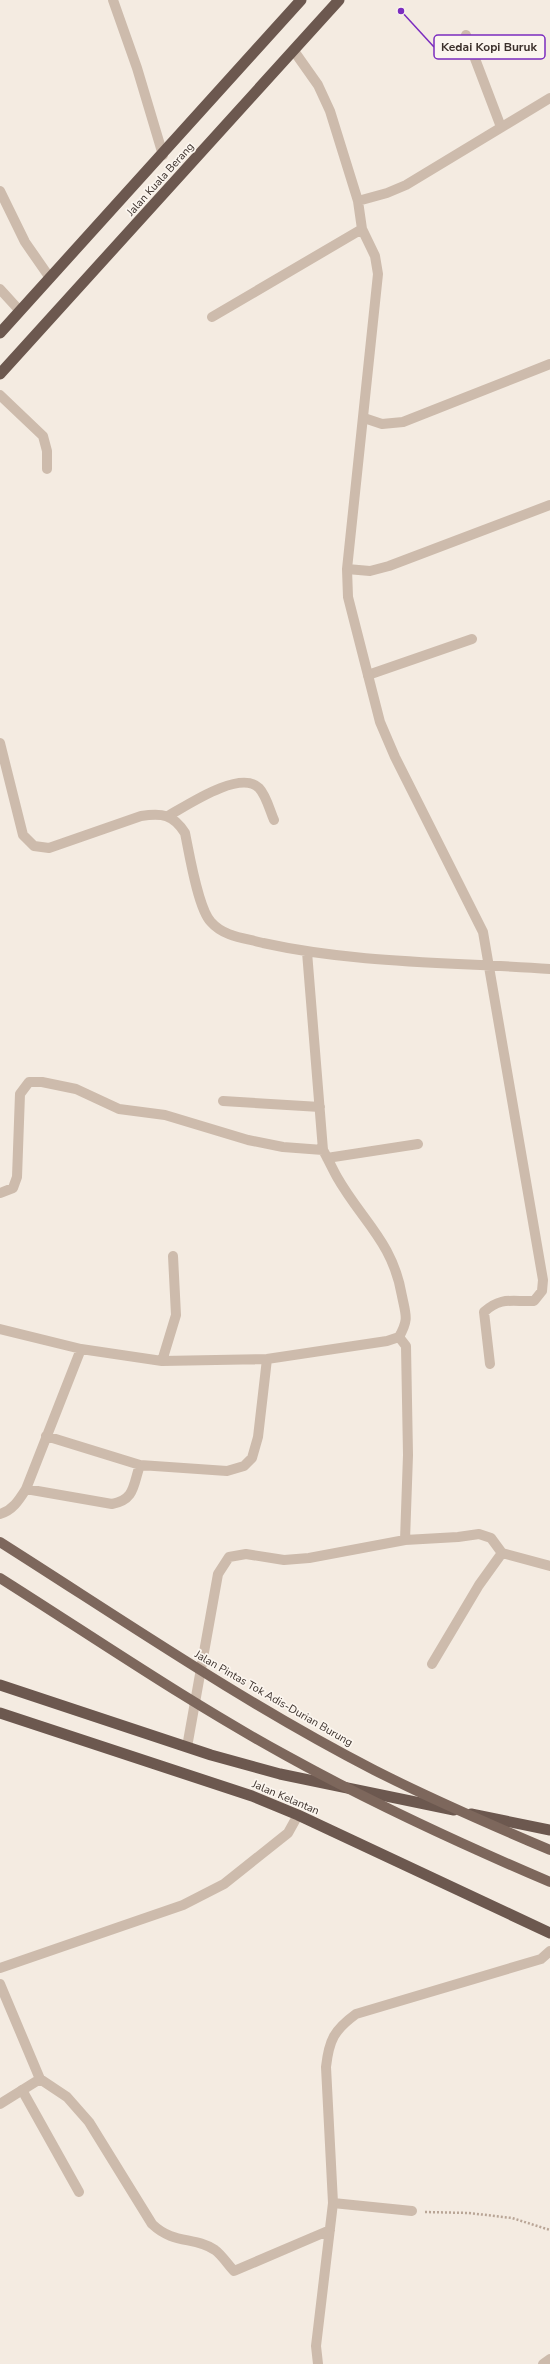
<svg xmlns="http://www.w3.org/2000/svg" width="550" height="2364" font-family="'Nunito Sans',sans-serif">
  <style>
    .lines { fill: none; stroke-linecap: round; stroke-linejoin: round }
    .path { stroke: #b9a596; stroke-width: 2.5; stroke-dasharray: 2 2; stroke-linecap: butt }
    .service { stroke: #cdbbac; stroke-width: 10 }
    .minor { stroke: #cdbbac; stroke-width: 10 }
    .trunk { stroke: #6c584f; stroke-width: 11 }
    .primary-bridge { stroke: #7d675c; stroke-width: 10 }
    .labels { text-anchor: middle; stroke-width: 3.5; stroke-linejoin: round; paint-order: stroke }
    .street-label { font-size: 11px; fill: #3b302b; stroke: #fbf5ee }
    .leader { fill: none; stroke: #7b2cbf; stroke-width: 1.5 }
    .callout-dot { fill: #7b2cbf; stroke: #fbf5ee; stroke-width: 1.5 }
    .callout { fill: #fbf5ee; stroke: #7b2cbf; stroke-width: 1.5 }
    .callout-label { font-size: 12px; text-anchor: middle; font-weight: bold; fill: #3b302b }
  </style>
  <rect width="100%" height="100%" fill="#f4ebe1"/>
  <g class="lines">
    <path class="path" d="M425,2212L469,2213L512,2218L550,2230"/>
    <path class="service" d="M0,395L43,436L47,451V469
      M364,418L382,424L403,422L550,364
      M368,675L472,639
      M168,816C186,806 240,769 259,788C266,795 270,811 274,820
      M22,2090L79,2192"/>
    <path class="minor" d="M113,0L137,68L163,155
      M466,35L501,127
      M294,51L318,85L330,111L358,201L362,229L375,256L378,274L347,569L348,597L380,722L395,757L483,932L543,1280L542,1291L534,1301C513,1302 501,1296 484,1312L490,1364
      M0,191L25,242L50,278
      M358,201L387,193L406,185L550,98
      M0,289L20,311
      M212,317L362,229
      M347,569L370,571L389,566L550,505
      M0,743L23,835L34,846L49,848L141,816C162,813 173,814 185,833C189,852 198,909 211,922C224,937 245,938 263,943C358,964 454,962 550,969
      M223,1101L320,1107
      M327,1158L418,1144
      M0,1193L13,1188L17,1177L20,1094L29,1082H42L76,1089L119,1109L165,1115L248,1140L283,1147L323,1150
      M0,1329L81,1349
      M399,1337L406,1346L408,1455L405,1540
      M162,1361L176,1315L173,1256
      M46,1436L140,1465L227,1471L244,1466L252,1458L258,1437L267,1359
      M26,1489L112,1504C135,1500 133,1485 140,1465
      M0,1514C13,1510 19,1500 26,1489L81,1349L162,1361L267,1359L387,1341L399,1337C409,1319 406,1316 402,1296C393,1242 362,1221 337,1177C332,1168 328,1159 323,1150L307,952
      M432,1664L479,1585L502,1553
      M187,1747L218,1574L229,1557L246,1554L284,1560L309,1558L405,1540L458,1537L479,1534L491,1538L502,1553L550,1566
      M0,1968L183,1905L224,1884L288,1833L298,1815
      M0,1984L40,2079L67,2097L89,2122L152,2224C174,2245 194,2236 215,2250C222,2255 228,2265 234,2271L330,2230
      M0,2104L40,2079
      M333,2203L412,2211
      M318,2364L316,2346L333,2203L326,2067C329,2040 334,2030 356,2014L541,1959L550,1951
      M543,2364L550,2359"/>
    <path class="trunk" d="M0,333L301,0
      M0,374L339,0
      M0,1685L211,1755L280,1774L454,1810
      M0,1713L252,1796L298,1815L550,1933
      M471,1814L550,1830"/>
    <path class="primary-bridge" d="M0,1542C123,1620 244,1703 374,1770C431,1799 491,1825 550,1850
      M0,1578C95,1638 188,1702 287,1756C372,1803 461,1844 550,1882"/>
  </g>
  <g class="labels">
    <g class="street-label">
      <text transform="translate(160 179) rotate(-48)" y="4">Jalan Kuala Berang</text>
      <text transform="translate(274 1698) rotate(30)" y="4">Jalan Pintas Tok Adis-Durian Burung</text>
      <text transform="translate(286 1797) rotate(23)" y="4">Jalan Kelantan</text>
    </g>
  </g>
  <path class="leader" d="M401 11L434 47"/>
  <circle class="callout-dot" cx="401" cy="11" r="4"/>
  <rect class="callout" x="434" y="35" width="111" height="24" rx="4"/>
  <g class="callout-label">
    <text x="489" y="51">Kedai Kopi Buruk</text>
  </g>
</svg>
